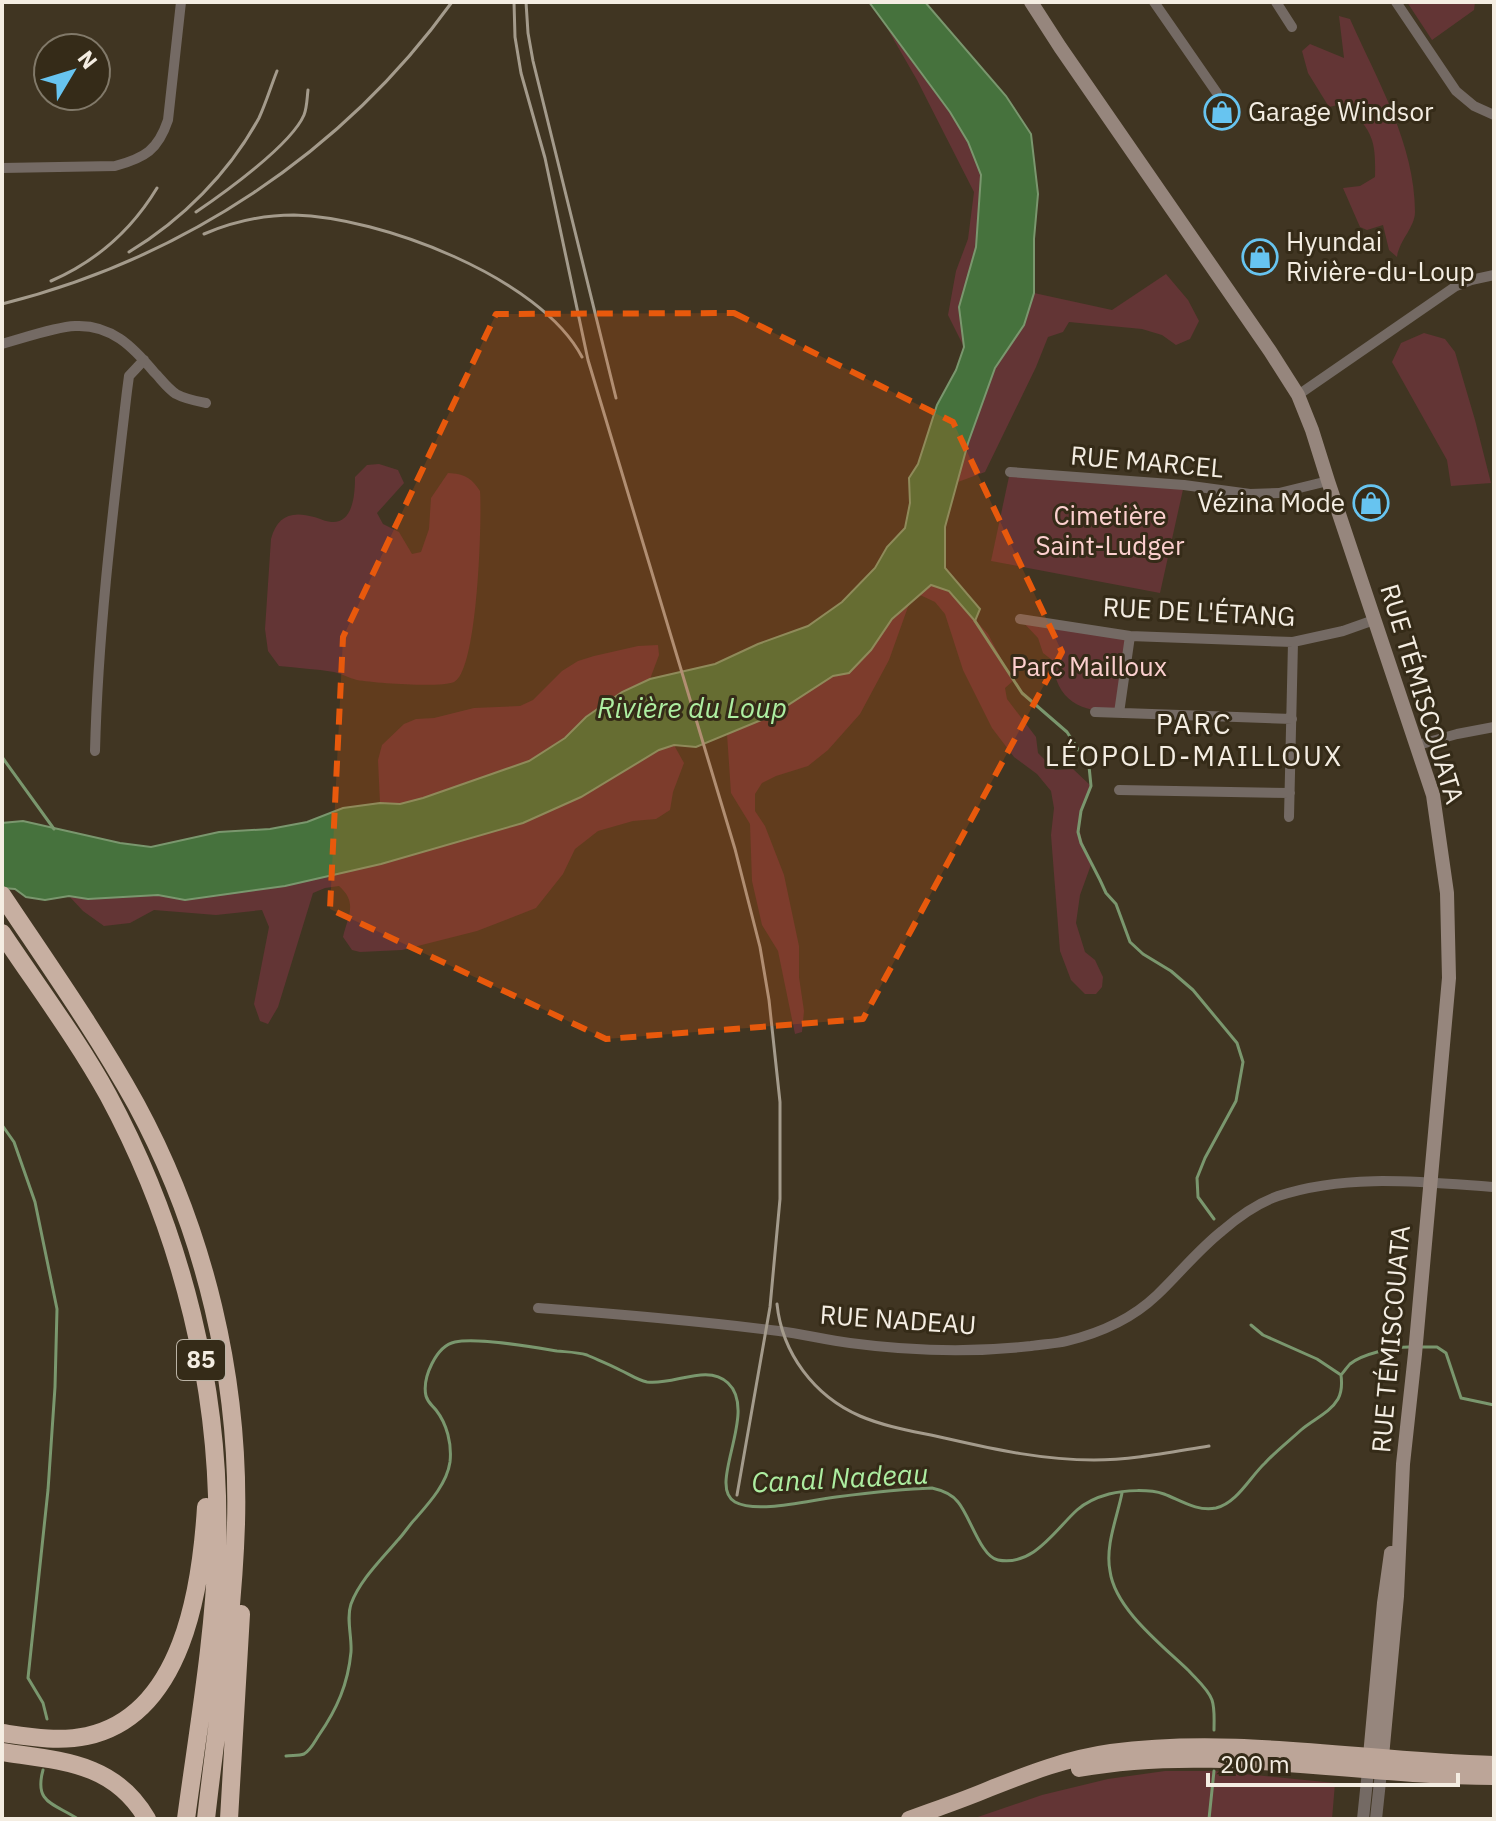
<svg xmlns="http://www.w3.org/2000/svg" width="1496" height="1821" font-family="'IBM Plex Sans',sans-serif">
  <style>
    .green { fill: #633535 }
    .water { fill: #46723d; stroke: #7a976e; stroke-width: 2 }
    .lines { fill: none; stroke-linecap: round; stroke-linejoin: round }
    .stream { stroke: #7a976e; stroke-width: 3 }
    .minor { stroke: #746a64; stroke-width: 10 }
    .tertiary { stroke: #746a64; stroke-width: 12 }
    .secondary { stroke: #96867d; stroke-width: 14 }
    .trunk { stroke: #bca598; stroke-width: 16 }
    .motorway { stroke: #c7afa1; stroke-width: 18 }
    .rail { stroke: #a49b8c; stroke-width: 3 }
    .marked { fill: #e8590c; fill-opacity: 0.2; stroke: #e8590c; stroke-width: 6; stroke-dasharray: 16 10; stroke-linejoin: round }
    .labels { text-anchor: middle; stroke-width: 6; stroke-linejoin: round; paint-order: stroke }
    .shield { fill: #352b18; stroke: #bbb3a5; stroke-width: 2 }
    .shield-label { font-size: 24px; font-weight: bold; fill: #f4ede2 }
    .poi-label { font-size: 26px; fill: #f4ede2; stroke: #352b18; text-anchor: start }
    .street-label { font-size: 26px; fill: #f4ede2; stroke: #352b18 }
    .park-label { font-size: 26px; fill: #fcd0cf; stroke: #352b18 }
    .water-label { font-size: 28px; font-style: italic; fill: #adeea1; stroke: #352b18 }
    .neighbourhood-label { font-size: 28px; letter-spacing: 2px; fill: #f4ede2; stroke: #352b18 }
  </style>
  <rect width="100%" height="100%" fill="#403522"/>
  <path class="green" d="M1407,2H1475L1474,10L1432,40Z
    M1339,16L1350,19C1377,80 1415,144 1415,212C1415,227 1399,241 1397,257L1389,250L1383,225L1367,230L1360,227L1343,188L1360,186L1375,177C1376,137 1372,134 1347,103L1329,107L1308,73L1302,51L1310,44L1344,58Z
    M887,28L950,112L968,142L981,175L976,247L959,307L964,347L948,315L956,271L968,239L974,192L917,80Z
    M1166,274L1188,300L1199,321L1190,339L1176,345L1162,335L1142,329L1069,322L1063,332L1048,337L1036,367L985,472L958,482L968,443L995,368L1024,325L1034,293L1112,310Z
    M1424,333L1445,339L1455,352L1475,420L1491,483L1451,486L1447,460L1392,362L1401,343Z
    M379,464L398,470L404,483L377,513L383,524L399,532L412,554L421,552L429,529L431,498L448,473C464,474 471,477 480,491C482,518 478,671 454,682C440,688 375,683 357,680C349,678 342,674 334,672C316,669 297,668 279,666L268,651L265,629L271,539C277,517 290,510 314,517C319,518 326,522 332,522C354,523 355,492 355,477L367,465Z
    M1010,472L1184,485L1160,593L991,561Z
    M931,584L949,591L988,634L1013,681L1005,688L1007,699L1036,737L1038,753L1055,770L1073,769L1091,786C1077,820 1074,829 1092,862L1080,895L1076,923L1085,952L1095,960L1103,977L1102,987L1096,994H1085L1071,980L1060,951L1051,835L1054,808L1051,791L1037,774L1014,757L992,728L963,670L945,614L935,602L920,595Z
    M909,604L889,660L860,714L828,750L808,766L776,776L762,783L755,794V811L765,826L784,875L799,946V977L804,1011L802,1032L795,1034L778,951L762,925L752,881L750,824L731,793L727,734L771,716L833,676L849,673L871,650L892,619Z
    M1020,619L1130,636L1119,713C1079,711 1057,702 1052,660L1043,653L1038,638Z
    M658,645L659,655L650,679L621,692L586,717L565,738L529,761L423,798L400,804L380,803L378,760L382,745L404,724L416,719L434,718L474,708L520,706L533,700L562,671L578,661L594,656L638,646Z
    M674,745L684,763L673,792L670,810L656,819L633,821L598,831L575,849L563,874L536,908L477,931L402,950L360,952L352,950L343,937C348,915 358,903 339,886L325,888L313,893L278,1007L268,1024L260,1021L254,1004L269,927L262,910L216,915L154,910L130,923L104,926L83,911L69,896L88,899L158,895L185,900L285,885L381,864L523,823L659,750Z
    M1165,1771H1214L1335,1783L1332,1819H972L1042,1795L1108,1779Z"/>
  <path class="water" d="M869,2H925L1006,96L1031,134L1038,194L1034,239V293L1024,325L995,368L968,443L945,527V568L980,609L975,621L949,591L931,585L892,619L871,650L849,673L833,676L771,716L696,747L674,745L659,750L581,797L523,823L381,864L285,886L185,900L158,895L88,899L69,896L45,900L26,897L15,889L2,888V823L23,821L120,843L151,847L219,832L270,829L307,822L343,808L380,803L400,804L423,798L529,761L565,738L586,717L622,692L650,679L715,664L758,644L808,626L842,602L875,568L887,547L905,528L910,503L909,478L918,464L937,405L956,370L964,347L959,307L976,247L981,175L968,142L950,112Z"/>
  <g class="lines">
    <path class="stream" d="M975,621L1022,693L1067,732L1089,766L1091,786L1081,811L1078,832L1081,843L1100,880L1106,893L1116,904L1130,942L1143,954L1171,971L1193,990L1237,1043L1243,1062L1236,1101L1205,1158L1197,1178L1198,1197L1214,1219
      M2,757L54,829
      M2,1125L14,1142L35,1202L57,1309L55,1387L48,1490L28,1678L43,1703L47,1719
      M1251,1325L1263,1335L1317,1359L1341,1375
      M1420,1347H1437L1446,1353L1461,1398L1494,1405
      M1341,1375C1342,1374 1348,1366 1350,1364C1362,1354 1393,1347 1409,1347
      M1122,1493C1117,1518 1105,1546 1110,1571C1115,1609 1162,1645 1189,1671C1197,1680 1208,1689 1212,1700C1215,1709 1214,1720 1214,1730
      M286,1756C291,1755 299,1756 304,1754C311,1750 315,1741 319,1735C337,1709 348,1684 351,1652C352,1636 346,1619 351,1604C360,1580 381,1560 397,1541C404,1534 409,1525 416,1518C430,1502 447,1483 450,1462C452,1444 447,1424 436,1410C432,1405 428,1403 426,1396C422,1378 436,1346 455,1342C477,1337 533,1347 557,1351C567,1352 577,1352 587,1355C598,1360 609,1364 620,1370C629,1374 637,1380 647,1382C673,1386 707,1363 728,1383C759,1412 706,1486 735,1502C757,1514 810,1500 836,1497C867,1493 900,1489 932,1488C941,1490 952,1494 958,1502C970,1516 981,1557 998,1560C1033,1567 1055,1530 1077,1510C1086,1502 1098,1497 1109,1494C1125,1490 1149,1489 1164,1494C1180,1500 1197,1512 1216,1508C1237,1503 1250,1477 1265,1463C1276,1451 1289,1441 1301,1430C1312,1420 1330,1413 1338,1399C1342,1392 1342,1383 1341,1375
      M43,1770C34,1803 53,1803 78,1819
      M1209,1819L1214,1771"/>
    <path class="minor" d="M1154,2L1217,93
      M1276,2L1292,27
      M1396,2L1456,91L1474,106L1494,115
      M2,168L115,166C145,158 158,150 168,120L181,2
      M2,344C24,338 54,327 75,326C111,324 133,347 154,372C161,379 167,388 176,394C185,399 196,401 206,403
      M1298,395L1456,286L1471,280L1494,275
      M1010,472L1184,485L1250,494L1279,493L1328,481
      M1020,619L1130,636L1293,642L1343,631L1374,620
      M1095,712L1292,719
      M1119,713L1130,636
      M1418,745L1457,734L1494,727
      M95,751C98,631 113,510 127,391L129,376L144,360
      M1119,790L1290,793
      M1289,817L1293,642
      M538,1308C618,1314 699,1321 779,1331C803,1334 826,1340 850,1343C910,1351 971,1353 1031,1346C1043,1344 1055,1344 1067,1341C1100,1333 1133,1318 1157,1295C1179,1274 1198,1250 1222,1231C1238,1217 1258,1203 1278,1196C1348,1173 1422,1182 1494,1187"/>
    <path class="tertiary" d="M1363,1819L1368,1771
      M1376,1819L1381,1772"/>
    <path class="secondary" d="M1031,2L1060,47L1270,351L1298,395L1312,430L1328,481L1433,795L1447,893L1449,978L1415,1354L1403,1464L1397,1596L1381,1767
      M1369,1767L1384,1603L1391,1553"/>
    <path class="trunk" d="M1079,1769C1217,1744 1355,1777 1494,1777
      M909,1819C936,1809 963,1800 989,1789C1029,1773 1068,1758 1111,1752C1238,1735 1367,1761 1494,1764"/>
    <path class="motorway" d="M2,895C48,964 96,1032 136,1104C205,1231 240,1380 236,1524C233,1622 217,1721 206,1819
      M2,933C38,987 77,1039 108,1095C182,1232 222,1393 217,1549C214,1639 198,1729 186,1819
      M2,1733C30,1737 59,1742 87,1736C183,1715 201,1588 206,1507
      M2,1752C61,1761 114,1762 147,1819
      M229,1819L241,1614"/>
    <path class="rail" d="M514,2L515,37L521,73L545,158L588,360L735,849L760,947L769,1000L780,1102V1199L770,1307L737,1495
      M526,2L528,33L533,61L616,398
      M196,212C224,193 291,145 304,115C307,108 307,98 308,90
      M204,234C232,222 263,215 294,215C380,217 540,277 582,357
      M129,252C182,220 229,173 259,118C266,103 271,86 277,71
      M51,281C97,261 131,231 157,188
      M2,304C182,259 343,153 452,2
      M777,1304C782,1353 814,1396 860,1416C888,1428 919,1432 949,1439C997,1450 1044,1460 1094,1460C1132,1460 1171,1452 1209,1446"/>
  </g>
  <path class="marked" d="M734,313L953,422L1062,652L863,1019L606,1039L330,909L343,637L496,314Z"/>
  <defs>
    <symbol id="shop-ring" viewBox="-11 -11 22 22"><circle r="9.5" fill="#352b18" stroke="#67c4f0" stroke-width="1.5"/><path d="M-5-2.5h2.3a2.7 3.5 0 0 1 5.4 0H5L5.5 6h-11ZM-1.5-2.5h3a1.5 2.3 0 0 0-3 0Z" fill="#67c4f0"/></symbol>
  </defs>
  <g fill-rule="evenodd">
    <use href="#shop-ring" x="1202" y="92" width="40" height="40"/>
    <use href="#shop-ring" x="1240" y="237" width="40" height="40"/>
    <use href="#shop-ring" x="1351" y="483" width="40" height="40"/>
  </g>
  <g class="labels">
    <rect class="shield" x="177" y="1340" width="48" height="40" rx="6"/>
    <g class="shield-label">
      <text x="201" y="1368">85</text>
    </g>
    <g class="poi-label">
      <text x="1248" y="121">Garage Windsor</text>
      <text x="1286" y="251">Hyundai<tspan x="1286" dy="30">Rivière-du-Loup</tspan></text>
      <text x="1345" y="512" text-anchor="end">Vézina Mode</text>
    </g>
    <g class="street-label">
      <text transform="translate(1147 462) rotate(5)" y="9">RUE MARCEL</text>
      <text transform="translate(1199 612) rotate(3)" y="9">RUE DE L'ÉTANG</text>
      <text transform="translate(1422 694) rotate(73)" y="9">RUE TÉMISCOUATA</text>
      <text transform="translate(898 1320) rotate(4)" y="9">RUE NADEAU</text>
      <text transform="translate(1391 1339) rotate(-85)" y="9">RUE TÉMISCOUATA</text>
    </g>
    <g class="park-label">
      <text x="1110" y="525">Cimetière<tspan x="1110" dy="30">Saint-Ludger</tspan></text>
      <text x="1089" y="676">Parc Mailloux</text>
    </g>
    <g class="water-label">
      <text x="692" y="718">Rivière du Loup</text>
      <text transform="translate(840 1478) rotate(-3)" y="10">Canal Nadeau</text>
    </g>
    <g class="neighbourhood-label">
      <text x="1194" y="734">PARC<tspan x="1194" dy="32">LÉOPOLD-MAILLOUX</tspan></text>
    </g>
  </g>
  <rect width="1496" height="1821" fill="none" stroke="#f4ede2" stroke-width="8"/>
  <g transform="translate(72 72) rotate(52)"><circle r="38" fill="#352b18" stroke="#817969" stroke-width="2"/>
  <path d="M0-6L14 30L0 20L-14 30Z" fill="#67c4f0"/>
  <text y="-12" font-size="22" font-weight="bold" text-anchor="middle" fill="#f4ede2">N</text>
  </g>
  <path d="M1208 1773v12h250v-12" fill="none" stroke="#f4ede2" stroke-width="4"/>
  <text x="1220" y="1773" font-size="24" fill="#f4ede2" stroke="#352b18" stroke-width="6" paint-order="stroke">200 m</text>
</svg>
